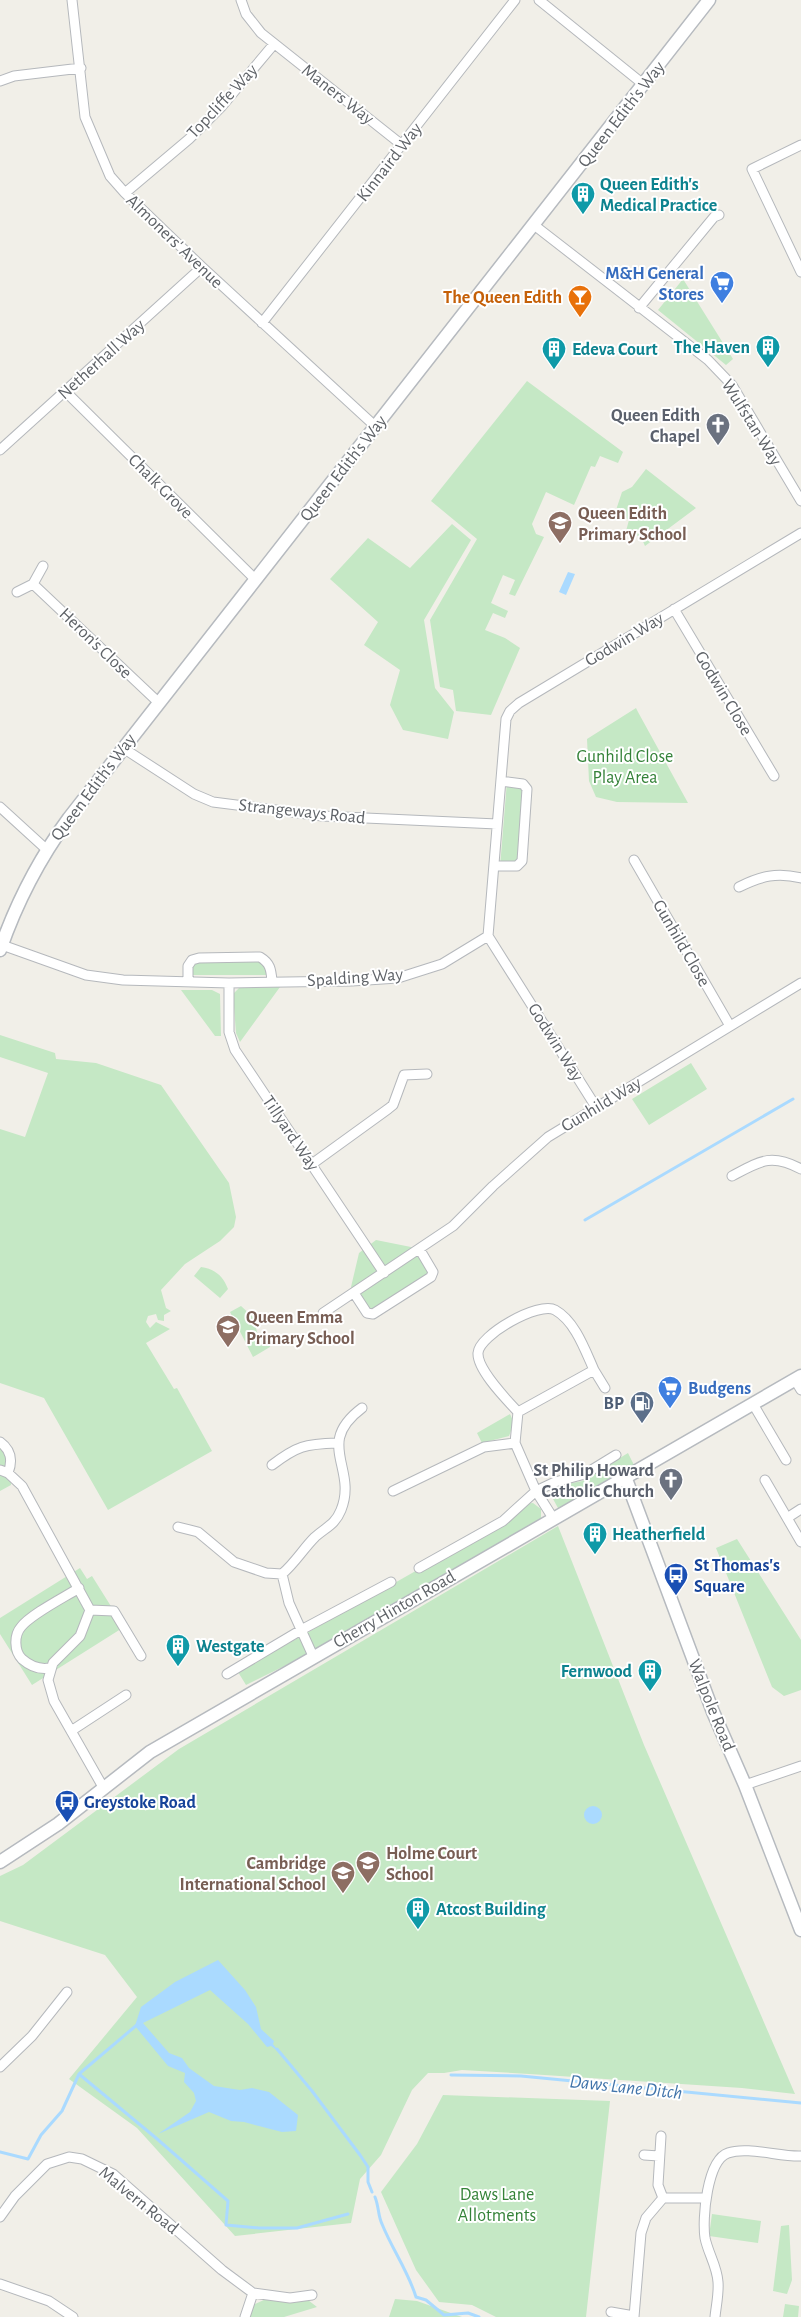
<svg xmlns="http://www.w3.org/2000/svg" width="801" height="2317" font-family="'Alegreya Sans',sans-serif">
  <style>
    .green { fill: #c5e8c5 }
    .water { fill: #aadaff }
    .lines { fill: none; stroke-linecap: round; stroke-linejoin: round }
    .stream { stroke: #aadaff; stroke-width: 3 }
    .street-casing { stroke: #b5b8bc; stroke-width: 11 }
    .secondary-casing { stroke: #b6babf; stroke-width: 15 }
    .street { stroke: #fff; stroke-width: 9 }
    .secondary { stroke: #fff; stroke-width: 12 }
    .labels { text-anchor: middle; stroke-width: 4; stroke-linejoin: round; paint-order: stroke }
    .street-label { font-size: 18px; fill: #5f6368; stroke: #fff }
    .culture-label { font-size: 18px; font-weight: bold; fill: #0d838f; stroke: #fff; text-anchor: start }
    .shop-label { font-size: 18px; font-weight: bold; fill: #366cbe; stroke: #fff; text-anchor: end }
    .food-label { font-size: 18px; font-weight: bold; fill: #c56008; stroke: #fff; text-anchor: end }
    .worship-label { font-size: 18px; font-weight: bold; fill: #5b616d; stroke: #fff; text-anchor: end }
    .education-label { font-size: 18px; font-weight: bold; fill: #785e54; stroke: #fff; text-anchor: start }
    .park-label { font-size: 18px; fill: #348238; stroke: #fff }
    .service-label { font-size: 18px; font-weight: bold; fill: #4e5e75; stroke: #fff; text-anchor: end }
    .transit-label { font-size: 18px; font-weight: bold; fill: #164399; stroke: #fff; text-anchor: start }
    .water-label { font-size: 19px; font-style: italic; fill: #4174aa; stroke: #fff }
  </style>
  <rect width="100%" height="100%" fill="#f1efe8"/>
  <path class="green" d="M683,279L733,359L726,365L658,310Z
    M527,381L623,452L618,463L600,456L595,467L591,466L574,505L546,492L532,524L536,534L544,537L515,596L509,594L515,580L503,575L491,603L508,611L505,618L493,613L485,630L505,638L520,648L491,715L456,711L453,690L440,687L430,620L477,539L431,501Z
    M646,469L696,508L645,546L641,537L626,531L629,520L618,514L616,510L622,492L632,487Z
    M452,524L471,540L424,620L435,688L454,712L448,739L403,730L390,705L400,670L364,645L378,622L330,579L368,538L410,568Z
    M636,708L638,712L688,803L617,802L596,797L589,781L587,739Z
    M507,781L523,784L522,860L500,867Z
    M254,960L266,964L267,975H192L193,964L200,961Z
    M280,987L240,1042L236,1033L233,994L239,988Z
    M181,990H212L220,994L221,1036H215Z
    M0,1035L55,1053L56,1059L96,1063L161,1085L229,1183L236,1217L234,1227L220,1241L185,1264L161,1290L166,1308L171,1311L164,1315V1321L158,1320L156,1314L148,1316L146,1322L150,1328L156,1322L170,1329L146,1343L174,1389L177,1388L212,1451L108,1510L44,1398L0,1383V1129L25,1137L48,1073L0,1057Z
    M691,1063L707,1089L649,1125L632,1099Z
    M376,1240L416,1248L433,1271L367,1313L351,1287L359,1253Z
    M201,1267C215,1269 223,1276 228,1289L220,1298L194,1276Z
    M241,1306L253,1317L259,1339H269L270,1347L253,1357L230,1312Z
    M510,1414L514,1423L509,1436L482,1443L477,1433Z
    M0,1445L10,1460L11,1485L0,1491Z
    M628,1453L635,1467L559,1510L552,1497L557,1486L582,1481Z
    M533,1503L541,1509V1519L319,1649L246,1685L238,1672L514,1515L523,1504Z
    M558,1526L644,1745L795,2094L742,2088L529,2074L462,2070L444,2073H428L412,2090L381,2155L360,2179L351,2223L235,2236L137,2128L69,2079L137,1997L105,1955L0,1921V1876L23,1865L179,1749Z
    M737,1539L801,1640V1690L784,1696L772,1687L716,1548Z
    M80,1568L87,1579L92,1576L124,1627L32,1685L0,1634V1618Z
    M443,2095L610,2101L586,2317H496L472,2305L439,2302L416,2270L381,2192L417,2144Z
    M712,2214L761,2221L758,2243L709,2236Z
    M789,2225L792,2280L787,2294L773,2291L781,2226Z
    M266,2299L288,2301L308,2300L317,2307L284,2317H250L253,2305Z
    M395,2299L417,2301L462,2317H389Z
    M785,2304L799,2306L798,2317H783Z"/>
  <path class="water" d="M568,572L575,574L566,595L559,592Z
    M584 1815a9 9 0 1 1 18 0a9 9 0 1 1-18 0Z
    M218,1960L245,1990L256,2007L261,2029L274,2041L273,2044L279,2052L271,2046L267,2047L248,2024L210,1990L143,2023L169,2053L182,2058L189,2068L214,2086L240,2090L252,2088L269,2092L298,2115L296,2131L282,2132L244,2122L231,2121L209,2112L158,2134L190,2112L196,2101L194,2093L184,2082L185,2073L168,2066L135,2026L141,2007L175,1982Z"/>
  <g class="lines">
    <path class="stream" d="M585,1220L793,1099
      M277,2049L312,2091L360,2155L368,2167V2182L372,2192
      M79,2074L156,2138L228,2201L226,2225L259,2228H297L348,2214
      M451,2075L521,2076L801,2103
      M0,2152L28,2159L41,2135L62,2111L79,2074L138,2024
      M375,2197C379,2207 378,2216 382,2224C392,2249 408,2271 416,2297L426,2300L444,2315L468,2313L479,2317"/>
    <defs>
      <path id="street" d="M72,0L85,117L110,176L125,193L202,267L376,427
        M241,0L246,14L261,33L402,145
        M539,0L643,84
        M0,81L14,76L81,68
        M801,145L752,169L801,272
        M125,193L189,139L222,106L274,44
        M534,225L708,360L732,385L801,501
        M639,308L714,217L719,215
        M262,323L515,0
        M66,392L256,580
        M0,450L202,267
        M33,584L158,702
        M17,592L33,584L43,566
        M674,609L774,776
        M123,748L194,794L213,802L322,816L497,824
        M0,807L46,849
        M634,860L730,1026
        M494,866H517L522,861L527,789L523,784L501,781
        M739,887C761,876 777,872 801,878
        M2,945L86,975L123,980L229,983L352,981L398,978L442,964L488,936
        M188,981V966L192,960L199,958L260,957C270,963 271,969 272,981
        M229,983V1032L235,1050L384,1273
        M596,1107L488,936L506,719L510,711L519,703L801,533
        M312,1164L388,1109L393,1105L404,1075L427,1074
        M732,1176C760,1161 771,1153 801,1169
        M354,1293L367,1313L373,1314L431,1277L433,1272L420,1250
        M323,1313L453,1226L493,1186L548,1137L801,983
        M594,1370L605,1388
        M795,1380L801,1390
        M753,1404L786,1460
        M518,1412L594,1370C585,1350 575,1321 555,1310C539,1301 479,1335 478,1353C477,1370 507,1400 518,1412L515,1443L536,1491L553,1518
        M0,1442C11,1450 13,1460 8,1473
        M272,1465C297,1446 305,1444 337,1443
        M0,1470L8,1473L22,1486L90,1610L80,1636L53,1663L48,1680L54,1701L103,1787
        M765,1480L801,1542
        M393,1491L484,1447L515,1443
        M787,1518L801,1509
        M178,1527L198,1532L234,1562L266,1573L282,1574
        M419,1568L503,1521L536,1491L555,1482L585,1474L616,1455
        M90,1610L114,1611L141,1656
        M313,1656L289,1603L282,1574C295,1563 303,1549 315,1537C326,1527 335,1525 341,1510C358,1468 314,1444 362,1408
        M50,1668C39,1670 30,1666 22,1659C14,1651 14,1635 21,1627C31,1614 65,1597 79,1588
        M227,1674L301,1630L391,1582
        M71,1731L126,1695
        M745,1785L801,1766
        M0,2067L32,2036L67,1992
        M661,2136L658,2185L663,2198
        M644,2155L659,2156
        M0,2217L15,2196L47,2164L69,2157L82,2159L113,2174L222,2270L253,2293L245,2317
        M0,2284L49,2301L73,2317
        M253,2293L290,2298L312,2295
        M611,2312L634,2316
        M634,2317L641,2233L646,2218L663,2198H706
        M715,2317C716,2306 719,2294 718,2282C717,2266 708,2253 705,2238C702,2219 707,2160 728,2153C747,2146 780,2157 801,2156"/>
      <path id="secondary" d="M0,950C17,901 39,859 69,818L709,0
        M626,1479L713,1712L745,1785L801,1930
        M0,1862L58,1824L150,1752L801,1376"/>
    </defs>
    <use href="#street" class="street-casing"/>
    <use href="#secondary" class="secondary-casing"/>
    <use href="#street" class="street"/>
    <use href="#secondary" class="secondary"/>
  </g>
  <defs>
    <symbol id="building-pin" viewBox="-11 -11 22 30"><path d="M0 17L-7.5 6A9.5 9.5 0 1 1 7.5 6Z" fill="#0f9aa8" stroke="#fff"/><path d="M-4-6H4V6H1V3H-1V6H-4ZM-2.5-4.3h1.7v1.8h-1.7ZM.8-4.3h1.7v1.8H.8ZM-2.5-1h1.7V.8h-1.7ZM.8-1h1.7V.8H.8Z" fill="#fff"/></symbol>
    <symbol id="supermarket-pin" viewBox="-11 -11 22 30"><path d="M0 17L-7.5 6A9.5 9.5 0 1 1 7.5 6Z" fill="#3f7fe0" stroke="#fff"/><path d="M-6-5.5h2.5l.6 2H6L4.5 2H-2.5L-4.4-4H-6ZM-1.5 3.2a1.3 1.3 0 1 0 .1 0ZM3 3.2a1.3 1.3 0 1 0 .1 0Z" fill="#fff"/></symbol>
    <symbol id="bar-pin" viewBox="-11 -11 22 30"><path d="M0 17L-7.5 6A9.5 9.5 0 1 1 7.5 6Z" fill="#e8710a" stroke="#fff"/><path d="M-6-5H6L.8 .8V4.5H3.5V6h-7V4.5H-.8V.8Z" fill="#fff"/></symbol>
    <symbol id="church-pin" viewBox="-11 -11 22 30"><path d="M0 17L-7.5 6A9.5 9.5 0 1 1 7.5 6Z" fill="#6b7280" stroke="#fff"/><path d="M-1.2-6h2.4v3.5h3.3v2.4h-3.3V6h-2.4V-.1h-3.3v-2.4h3.3Z" fill="#fff"/></symbol>
    <symbol id="school-pin" viewBox="-11 -11 22 30"><path d="M0 17L-7.5 6A9.5 9.5 0 1 1 7.5 6Z" fill="#8d6e63" stroke="#fff"/><path d="M0-5L7-2L0 1L-7-2ZM-4 1L0 2.5L4 1V4Q0 6-4 4Z" fill="#fff"/></symbol>
    <symbol id="fuel-pin" viewBox="-11 -11 22 30"><path d="M0 17L-7.5 6A9.5 9.5 0 1 1 7.5 6Z" fill="#5c6f8a" stroke="#fff"/><path d="M-5.5-6h7V0h2V4h1.3V-2.5L3-4.5l.8-.8L6-3V5H2.5V1h-1V6h-7ZM-4.2-4.7v3.2H.2V-4.7Z" fill="#fff"/></symbol>
    <symbol id="bus-pin" viewBox="-11 -11 22 30"><path d="M0 17L-7.5 6A9.5 9.5 0 1 1 7.5 6Z" fill="#1a4fb4" stroke="#fff"/><path d="M-5-6H5V4H4V6H2V4H-2V6H-4V4H-5ZM-3.5-4V0h7V-4ZM-3.5 1.2v1.5H-2V1.2ZM2 1.2v1.5H3.5V1.2Z" fill="#fff"/></symbol>
  </defs>
  <g fill-rule="evenodd">
    <use href="#building-pin" x="569" y="180" width="28" height="38"/>
    <use href="#supermarket-pin" x="708" y="269" width="28" height="38"/>
    <use href="#bar-pin" x="566" y="283" width="28" height="38"/>
    <use href="#building-pin" x="754" y="333" width="28" height="38"/>
    <use href="#building-pin" x="540" y="335" width="28" height="38"/>
    <use href="#church-pin" x="704" y="411" width="28" height="38"/>
    <use href="#school-pin" x="546" y="509" width="28" height="38"/>
    <use href="#school-pin" x="214" y="1313" width="28" height="38"/>
    <use href="#supermarket-pin" x="656" y="1374" width="28" height="38"/>
    <use href="#fuel-pin" x="628" y="1389" width="28" height="38"/>
    <use href="#church-pin" x="657" y="1466" width="28" height="38"/>
    <use href="#building-pin" x="581" y="1520" width="28" height="38"/>
    <use href="#bus-pin" x="662" y="1561" width="28" height="38"/>
    <use href="#building-pin" x="164" y="1632" width="28" height="38"/>
    <use href="#building-pin" x="636" y="1657" width="28" height="38"/>
    <use href="#bus-pin" x="53" y="1788" width="28" height="38"/>
    <use href="#school-pin" x="354" y="1849" width="28" height="38"/>
    <use href="#school-pin" x="329" y="1859" width="28" height="38"/>
    <use href="#building-pin" x="404" y="1895" width="28" height="38"/>
  </g>
  <g class="labels">
    <g class="street-label">
      <text transform="translate(338 94) rotate(38)" y="6">Maners Way</text>
      <text transform="translate(222 101) rotate(-47)" y="6">Topcliffe Way</text>
      <text transform="translate(621 114) rotate(-52)" y="6">Queen Edith's Way</text>
      <text transform="translate(389 162) rotate(-52)" y="6">Kinnaird Way</text>
      <text transform="translate(175 241) rotate(44)" y="6">Almoners' Avenue</text>
      <text transform="translate(101 359) rotate(-42)" y="6">Netherhall Way</text>
      <text transform="translate(752 422) rotate(58)" y="6">Wulfstan Way</text>
      <text transform="translate(343 468) rotate(-52)" y="6">Queen Edith's Way</text>
      <text transform="translate(161 486) rotate(45)" y="6">Chalk Grove</text>
      <text transform="translate(624 639) rotate(-31)" y="6">Godwin Way</text>
      <text transform="translate(96 643) rotate(44)" y="6">Heron's Close</text>
      <text transform="translate(724 693) rotate(59)" y="6">Godwin Close</text>
      <text transform="translate(93 787) rotate(-53)" y="6">Queen Edith's Way</text>
      <text transform="translate(302 811) rotate(6)" y="6">Strangeways Road</text>
      <text transform="translate(682 943) rotate(60)" y="6">Gunhild Close</text>
      <text transform="translate(355 977) rotate(-4)" y="6">Spalding Way</text>
      <text transform="translate(556 1042) rotate(58)" y="6">Godwin Way</text>
      <text transform="translate(601 1104) rotate(-31)" y="6">Gunhild Way</text>
      <text transform="translate(291 1133) rotate(56)" y="6">Tillyard Way</text>
      <text transform="translate(394 1609) rotate(-30)" y="6">Cherry Hinton Road</text>
      <text transform="translate(712 1705) rotate(68)" y="6">Walpole Road</text>
      <text transform="translate(139 2200) rotate(39)" y="6">Malvern Road</text>
    </g>
    <g class="culture-label">
      <text x="600" y="190">Queen Edith's<tspan x="600" dy="21">Medical Practice</tspan></text>
      <text x="750" y="353" text-anchor="end">The Haven</text>
      <text x="572" y="355">Edeva Court</text>
      <text x="612" y="1540">Heatherfield</text>
      <text x="196" y="1652">Westgate</text>
      <text x="632" y="1677" text-anchor="end">Fernwood</text>
      <text x="436" y="1915">Atcost Building</text>
    </g>
    <g class="shop-label">
      <text x="704" y="279">M&amp;H General<tspan x="704" dy="21">Stores</tspan></text>
      <text x="688" y="1394" text-anchor="start">Budgens</text>
    </g>
    <g class="food-label">
      <text x="562" y="303">The Queen Edith</text>
    </g>
    <g class="worship-label">
      <text x="700" y="421">Queen Edith<tspan x="700" dy="21">Chapel</tspan></text>
      <text x="654" y="1476">St Philip Howard<tspan x="654" dy="21">Catholic Church</tspan></text>
    </g>
    <g class="education-label">
      <text x="578" y="519">Queen Edith<tspan x="578" dy="21">Primary School</tspan></text>
      <text x="246" y="1323">Queen Emma<tspan x="246" dy="21">Primary School</tspan></text>
      <text x="386" y="1859">Holme Court<tspan x="386" dy="21">School</tspan></text>
      <text x="326" y="1869" text-anchor="end">Cambridge<tspan x="326" dy="21">International School</tspan></text>
    </g>
    <g class="park-label">
      <text x="625" y="762">Gunhild Close<tspan x="625" dy="21">Play Area</tspan></text>
      <text x="497" y="2200">Daws Lane<tspan x="497" dy="21">Allotments</tspan></text>
    </g>
    <g class="service-label">
      <text x="624" y="1409">BP</text>
    </g>
    <g class="transit-label">
      <text x="694" y="1571">St Thomas's<tspan x="694" dy="21">Square</tspan></text>
      <text x="84" y="1808">Greystoke Road</text>
    </g>
    <g class="water-label">
      <text transform="translate(626 2086) rotate(6)" y="7">Daws Lane Ditch</text>
    </g>
  </g>
</svg>
